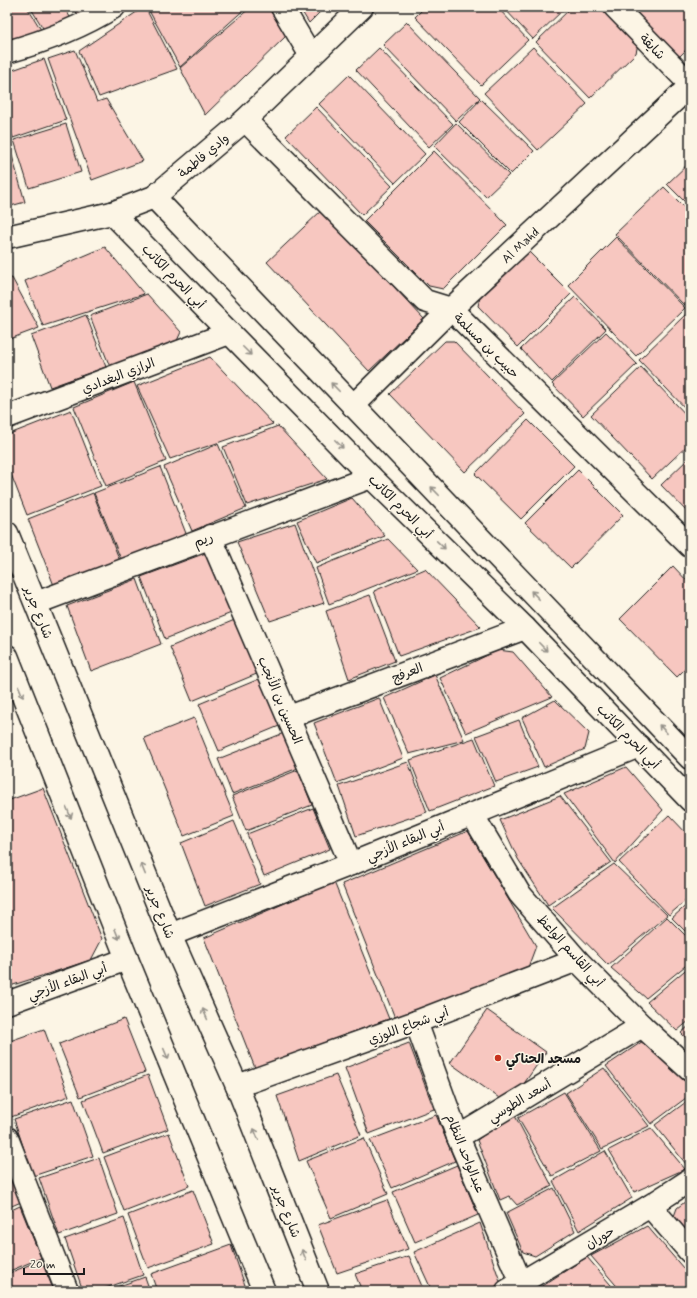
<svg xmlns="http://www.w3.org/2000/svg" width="697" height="1298" font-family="Mynerve,'Playpen Sans Arabic',sans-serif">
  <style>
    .building { fill: #f7c7c0; stroke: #1c1c1c }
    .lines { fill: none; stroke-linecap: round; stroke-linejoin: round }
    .street-casing { stroke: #1c1c1c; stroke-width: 25 }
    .secondary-casing { stroke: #1c1c1c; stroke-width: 25 }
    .street { stroke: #fcf5e5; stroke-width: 22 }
    .secondary { stroke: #fcf5e5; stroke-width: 22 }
    .oneway { stroke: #97938b }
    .poi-dot { fill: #c8321e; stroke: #fcf5e5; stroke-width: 1.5 }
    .labels { text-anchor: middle; stroke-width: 3; stroke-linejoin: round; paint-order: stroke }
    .street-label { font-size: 13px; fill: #1c1c1c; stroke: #fcf5e5 }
    .poi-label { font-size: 13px; font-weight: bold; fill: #1c1c1c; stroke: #fcf5e5; text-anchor: start }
  </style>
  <rect width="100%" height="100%" fill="#fcf5e5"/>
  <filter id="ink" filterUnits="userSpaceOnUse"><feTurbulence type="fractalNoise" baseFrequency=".025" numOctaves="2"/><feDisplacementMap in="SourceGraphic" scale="8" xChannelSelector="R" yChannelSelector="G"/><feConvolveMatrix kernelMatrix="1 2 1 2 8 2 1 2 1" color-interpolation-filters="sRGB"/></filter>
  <g filter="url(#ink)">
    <path class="building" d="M7,7H27L43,33L7,44Z
      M30,7H64L73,22L46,33Z
      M73,7H96L80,18Z
      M144,7H145L177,69L99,97L79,51Z
      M147,7H247L180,67Z
      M251,7H268L286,36L205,115L180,68Z
      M299,7H325L309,23Z
      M425,7H497L528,40L481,85L415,17Z
      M503,7H566L533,39Z
      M572,7H607L639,39L636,53L590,98L536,42Z
      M629,7H690V46L678,58Z
      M407,22L480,98L456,121L383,45Z
      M533,47L587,104L538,150L484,93Z
      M379,48L453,124L429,147L356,70Z
      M75,50L97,102L106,99L143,161L92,180L48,59Z
      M44,59L66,120L13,138L7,120V72Z
      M349,75L425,154L395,183L319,104Z
      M481,99L534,151L511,174L459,122Z
      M316,107L392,186L362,215L286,136Z
      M456,123L509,175L486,197L434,146Z
      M66,124L81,172L29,188L14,140Z
      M7,145H9L25,202L7,207Z
      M434,151L507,225L443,289L429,286L364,221Z
      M690,162V207L667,184Z
      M664,187L690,213V299L684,305L615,234Z
      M322,210L424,319L369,371L267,262Z
      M616,237L685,308L636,356L568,285Z
      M105,247L144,294L43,326L25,281Z
      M526,249L571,294L518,347L478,306L481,293Z
      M12,278L39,328L7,340V279Z
      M147,294L181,332L175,345L110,367L90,316Z
      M575,297L606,329L552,382L521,349Z
      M687,313L690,316V413L639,360Z
      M86,315L106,367L50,387L31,336Z
      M606,332L637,364L583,416L552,384Z
      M445,341H454L525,414L465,472L390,394Z
      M210,357L273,424L170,459L137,386Z
      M641,367L690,419V443L652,479L591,415Z
      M134,382L166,461L106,486L74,407Z
      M71,410L101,486L27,515L7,464V435Z
      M528,420L574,466L521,519L475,474Z
      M278,426L327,479L247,505L223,447Z
      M218,444L246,508L192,531L164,467Z
      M690,457V511L688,513L661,485Z
      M160,467L187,536L122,562L94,493Z
      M578,470L623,515L571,568L525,523Z
      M93,493L120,561L55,588L28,519Z
      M352,498L385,536L316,563L297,521Z
      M295,523L324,603L270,621L237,542Z
      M388,539L417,569L329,604L316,568Z
      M211,551L234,612L165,639L141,577Z
      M673,566L690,584V664L677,677L620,619Z
      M425,569L481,627L399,656L374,591Z
      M137,579L161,644L91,671L67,606Z
      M370,595L395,661L349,679L326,611Z
      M237,619L259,673L192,701L170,647Z
      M498,650L513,652L552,697L466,733L440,678Z
      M435,675L464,740L409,754L384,698Z
      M264,677L284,724L219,751L199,704Z
      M379,698L403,758L337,783L314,723Z
      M555,700L589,733L585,749L544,767L522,718Z
      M194,718L234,816L184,836L144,738Z
      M519,720L538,767L496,782L476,736Z
      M284,733L298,768L232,794L218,759Z
      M474,738L494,786L430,811L410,760Z
      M408,762L427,812L356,836L339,786Z
      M626,767L663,810L615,863L564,794Z
      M298,770L312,805L246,831L232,796Z
      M43,788L102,939L91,960L7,987V801Z
      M560,796L611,862L548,905L518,859L500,820Z
      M313,808L330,849L264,876L247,834Z
      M669,815L690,837V897L669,915L619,862Z
      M234,821L260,884L205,906L181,843Z
      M468,831L536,946L527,970L395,1018L342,884Z
      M614,864L667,915L608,965L552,908Z
      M334,882L389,1019L255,1068L204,938Z
      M690,902V936L672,918Z
      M667,917L690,940V962L646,998L611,968Z
      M690,966V1020L677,1031L647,1002Z
      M487,1010L546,1052L509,1105L450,1063Z
      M124,1019L145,1072L80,1097L59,1044Z
      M690,1025V1042L681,1033Z
      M44,1029L69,1096L11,1117L7,1107V1042Z
      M646,1039L690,1084V1095L651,1124L606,1066Z
      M409,1043L434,1109L369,1134L345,1068Z
      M604,1068L649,1126L602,1149L566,1093Z
      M148,1075L168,1129L103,1153L83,1100Z
      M336,1075L361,1135L299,1161L277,1096Z
      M564,1092L601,1151L552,1176L518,1118Z
      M73,1099L93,1156L33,1176L14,1119Z
      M690,1099V1169L655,1125Z
      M514,1114L552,1186L517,1205L509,1196L500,1200L477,1140Z
      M436,1115L455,1161L392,1188L370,1140Z
      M651,1128L685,1169L634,1192L609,1150Z
      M169,1133L189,1186L124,1211L104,1157Z
      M364,1138L388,1194L331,1218L306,1161Z
      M605,1151L632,1198L579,1231L553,1181Z
      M99,1158L118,1214L59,1235L39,1178Z
      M457,1165L478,1215L415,1242L393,1192Z
      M7,1168L21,1202L7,1208Z
      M554,1188L575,1231L535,1256L523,1252L506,1213Z
      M193,1190L214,1244L148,1268L128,1215Z
      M690,1198V1238L673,1219L677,1208Z
      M387,1200L408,1249L337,1273L318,1225Z
      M20,1206L41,1258L7,1272V1212Z
      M124,1218L143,1275L97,1291H83L65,1239Z
      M480,1223L502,1287L494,1291H432L414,1252Z
      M647,1226L690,1276V1283L680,1291H621L591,1256Z
      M231,1245L247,1291H157L151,1274Z
      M409,1256L424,1291H362L355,1274Z
      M587,1257L616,1291H534Z
      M41,1260L54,1291H7V1274Z
      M145,1277L150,1291H105Z"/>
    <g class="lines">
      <defs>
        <g id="street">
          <path d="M282,7L311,56"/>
          <path d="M615,7L690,84"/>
          <path d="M7,52C43,42 82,27 114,7"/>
          <path d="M245,120L425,301L451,309L690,546"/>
          <path d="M154,197L690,758"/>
          <path d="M112,213L371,477L525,628L690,800"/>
          <path d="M7,237L112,213L154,197L245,120L362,7"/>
          <path id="s1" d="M353,406L451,309L690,86"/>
          <path d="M7,417L229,333"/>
          <path d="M210,536L351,864"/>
          <path d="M36,603L371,477"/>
          <path d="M289,717L525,628"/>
          <path d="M472,814L519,893L577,960L642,1026L690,1070"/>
          <path d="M170,935L351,864L639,746"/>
          <path d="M7,1003L127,959"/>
          <path d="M416,1022L458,1137L521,1283"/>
          <path d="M237,1086L416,1022L577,960"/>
          <path d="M458,1137L642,1026"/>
          <path d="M7,1138L67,1291"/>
          <path d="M650,1206L690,1252"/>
          <path d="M507,1291L650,1206L690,1180"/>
        </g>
        <path id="secondary" d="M7,533L170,935L237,1086L318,1291
          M7,656L127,959L264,1291"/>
      </defs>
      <use href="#street" class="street-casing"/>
      <use href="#secondary" class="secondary-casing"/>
      <use href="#street" class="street"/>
      <use href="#secondary" class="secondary"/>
    </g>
    <defs><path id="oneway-shaft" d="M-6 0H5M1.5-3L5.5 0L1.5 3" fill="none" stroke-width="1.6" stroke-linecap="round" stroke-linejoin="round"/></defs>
    <g class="oneway">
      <use href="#oneway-shaft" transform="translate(247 351) rotate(45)"/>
      <use href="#oneway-shaft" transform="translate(335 387) rotate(-134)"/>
      <use href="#oneway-shaft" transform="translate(339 444) rotate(45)"/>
      <use href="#oneway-shaft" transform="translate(435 491) rotate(-134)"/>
      <use href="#oneway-shaft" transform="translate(441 545) rotate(44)"/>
      <use href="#oneway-shaft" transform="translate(535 595) rotate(-134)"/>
      <use href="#oneway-shaft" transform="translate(543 647) rotate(46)"/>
      <use href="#oneway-shaft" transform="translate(21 692) rotate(68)"/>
      <use href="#oneway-shaft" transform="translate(663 729) rotate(-133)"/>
      <use href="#oneway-shaft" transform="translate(69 813) rotate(68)"/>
      <use href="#oneway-shaft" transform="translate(143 869) rotate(-112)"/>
      <use href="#oneway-shaft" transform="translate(117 934) rotate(68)"/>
      <use href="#oneway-shaft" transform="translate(205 1014) rotate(-114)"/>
      <use href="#oneway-shaft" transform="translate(166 1054) rotate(67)"/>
      <use href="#oneway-shaft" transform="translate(256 1134) rotate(-112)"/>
      <use href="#oneway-shaft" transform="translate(304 1255) rotate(-112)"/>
    </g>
  </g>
  <circle class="poi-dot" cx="498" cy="1058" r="4"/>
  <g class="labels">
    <g class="street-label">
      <text transform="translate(653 46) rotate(46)" y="5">شايقة</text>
      <text transform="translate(203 155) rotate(-40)" y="5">وادي فاطمة</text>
      <text dy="5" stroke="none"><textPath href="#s1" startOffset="232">Al Mahd</textPath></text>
      <text transform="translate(174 276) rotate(46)" y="5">أبي الحرم الكاتب</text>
      <text transform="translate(487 345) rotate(45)" y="5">حبيب بن مسلمة</text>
      <text transform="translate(118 375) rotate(-21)" y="5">الرازي البغدادي</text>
      <text transform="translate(401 506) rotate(45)" y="5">أبي الحرم الكاتب</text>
      <text transform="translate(203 539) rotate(-21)" y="5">ريم</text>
      <text transform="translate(39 612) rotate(68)" y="5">شارع جرير</text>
      <text transform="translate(407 672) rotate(-21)" y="5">العرفج</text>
      <text transform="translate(281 700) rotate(67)" y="5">الحسين بن الأنجب</text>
      <text transform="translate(629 736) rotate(46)" y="5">أبي الحرم الكاتب</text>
      <text transform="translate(405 841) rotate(-23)" y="5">أبي البقاء الأزجي</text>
      <text transform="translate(161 912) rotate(68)" y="5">شارع جرير</text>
      <text transform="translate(571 950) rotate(48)" y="5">أبي القاسم الواعظ</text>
      <text transform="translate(67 981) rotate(-20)" y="5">أبي البقاء الأزجي</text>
      <text transform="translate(408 1025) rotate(-20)" y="5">أبي شجاع اللوزي</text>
      <text transform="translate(519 1100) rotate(-31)" y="5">أسعد الطوسي</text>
      <text transform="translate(466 1153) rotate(68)" y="5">عبدالواحد النظام</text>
      <text transform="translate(287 1211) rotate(68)" y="5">شارع جرير</text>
      <text transform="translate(599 1237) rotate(-31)" y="5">حوران</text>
    </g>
    <g class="poi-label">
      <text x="506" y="1063">مسجد الحناكي</text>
    </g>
  </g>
  <rect width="697" height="1298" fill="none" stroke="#fcf5e5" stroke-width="24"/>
  <rect x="12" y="12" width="673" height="1274" fill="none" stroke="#1c1c1c" stroke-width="1.5" filter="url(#ink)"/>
  <path d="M24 1268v6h60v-6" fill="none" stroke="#1c1c1c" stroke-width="2"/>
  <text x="30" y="1268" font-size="12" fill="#1c1c1c" stroke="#fcf5e5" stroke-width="3" paint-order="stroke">20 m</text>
</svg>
